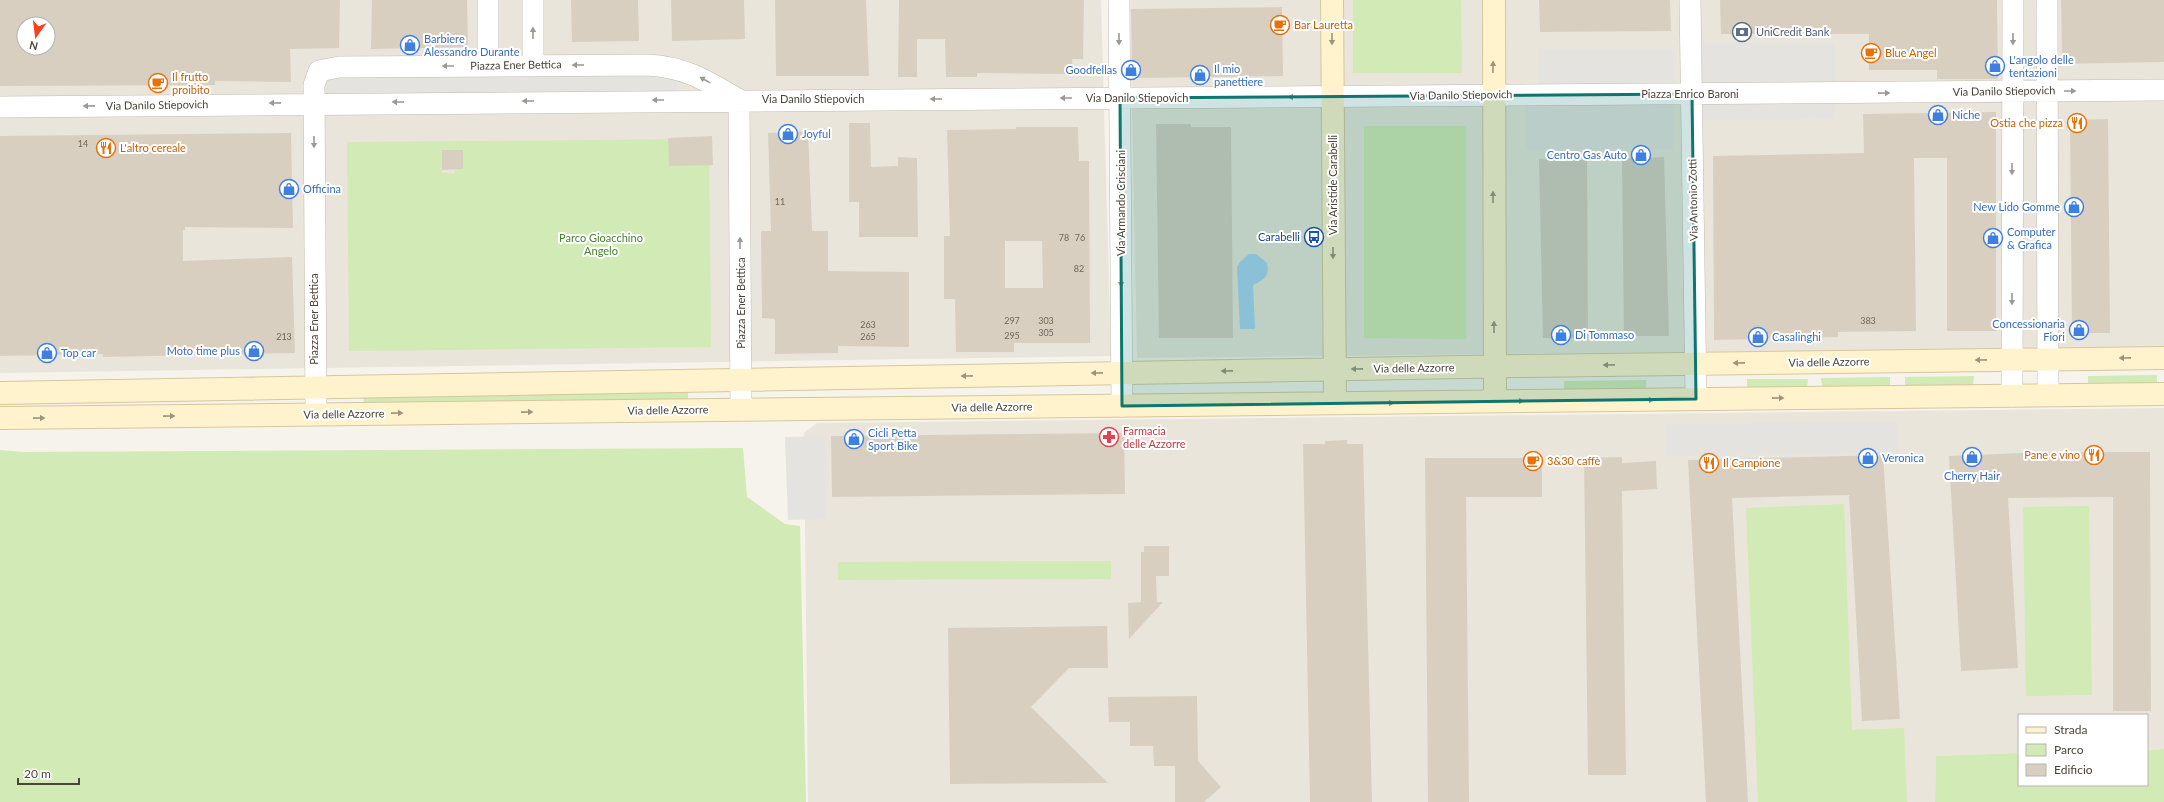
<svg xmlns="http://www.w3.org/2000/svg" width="2164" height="802" font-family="Lato,sans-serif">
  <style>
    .residential { fill: #eae5da; fill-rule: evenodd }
    .green { fill: #d2eab5; fill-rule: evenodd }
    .parking { fill: #e5e3e0 }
    .water { fill: #a9d4f2 }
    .building { fill: #d8cfc1; fill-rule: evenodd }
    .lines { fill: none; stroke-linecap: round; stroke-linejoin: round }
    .street-casing { stroke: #c2bbae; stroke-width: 22 }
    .secondary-casing { stroke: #d6c79b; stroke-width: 24 }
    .street { stroke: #fff; stroke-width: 21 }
    .secondary { stroke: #fff3cd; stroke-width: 22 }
    .oneway { fill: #9c9892 }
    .oneway2 { fill: #9c937c }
    .marked { fill: #0f766e; fill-opacity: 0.2; stroke: #0f766e; stroke-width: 3; stroke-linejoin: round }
    .labels { text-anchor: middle; stroke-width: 4; stroke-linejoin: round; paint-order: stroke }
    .number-label { font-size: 9px; fill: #6e675b }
    .food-label { font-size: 11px; fill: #c56008; stroke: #fff; text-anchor: start }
    .service-label { font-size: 11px; fill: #4e5e75; stroke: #fff; text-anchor: start }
    .shop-label { font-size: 11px; fill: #366cbe; stroke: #fff; text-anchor: start }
    .street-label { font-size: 11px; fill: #4b4439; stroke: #fff }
    .transit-label { font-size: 11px; fill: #164399; stroke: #fff; text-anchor: end }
    .park-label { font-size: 11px; fill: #4a7f2a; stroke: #fff }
    .health-label { font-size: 11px; fill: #be3a42; stroke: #fff; text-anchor: start }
  </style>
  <rect width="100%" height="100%" fill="#f6f3ec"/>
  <path class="residential" d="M0,0H1101L1111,356L0,373ZM24,24H48V48H24Z
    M1130,0H2164V347L1137,358Z
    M2164,408V749L2147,750V715H2019V753L1936,756L1935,802H808L804,433L817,423Z"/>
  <path class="green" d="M1353,0H1461L1462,73H1353Z
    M1364,126H1466V339L1364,338Z
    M709,139L711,347L349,351L347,142ZM442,150H463V169L455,170V173H442Z
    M2157,375V385L2088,386V376Z
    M1974,376L1973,386L1905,387V377Z
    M1890,377V387H1822L1821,378Z
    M1747,379H1808L1807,389H1747Z
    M1646,380V390L1564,392V381Z
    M688,390V400L364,403L363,393Z
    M743,448L747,497L785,524L800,526L806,802H0V450L23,452Z
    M1844,504L1852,730L1904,728L1907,802H1758L1746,508Z
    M2089,506L2092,695L2026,696L2023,507Z
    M1111,561V579L838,580V562Z
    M2164,749V802H1935L1936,756L2019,753V785H2147V750Z"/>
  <path class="parking" d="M1700,43H1835V84L1700,85Z
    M1539,49H1674V90L1539,91Z
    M676,71L677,92L322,94V73Z
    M1673,98V149L1525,150V100Z
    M1697,100H1835V119L1697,120Z
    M1898,422V454L1666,456V424Z
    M825,436L827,519L788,520L785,437Z"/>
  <path class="water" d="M1249,254H1256L1267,263C1270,276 1264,280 1253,285L1255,329H1240L1237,267L1240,262Z"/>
  <path class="building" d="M0,0H340L339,48L290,49L291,82L215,81V85L0,86ZM24,24H48V48H24Z
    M372,0H467L468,47L371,49Z
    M571,0H638L639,41L572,42Z
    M671,0H744L745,39L672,41Z
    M775,0H866L869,76H776Z
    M899,0H1084L1083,59H1072L1073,74L977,73V77H946L945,39H917V77H898Z
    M1539,0H1670L1671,31L1540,32Z
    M1720,0H1997L1998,79H1937V70H1869V34H1721Z
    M2061,0H2164V62L2062,64Z
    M1282,7L1283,76L1132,78L1131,9Z
    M1996,112V331H1947V158H1914L1916,331L1838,332V337L1714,340L1713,156L1864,153L1863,114Z
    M2108,119L2110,333H2072L2070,120Z
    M849,123H870L871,167L898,166V157L917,158L918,237H859V202H849Z
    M1156,124H1191V127H1231L1233,338H1159Z
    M1016,127H1078L1079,161H1089L1090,343H1014V352H956L955,299H944V236H950L947,130L1016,129ZM1005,241H1042L1043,288H1005Z
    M808,131L812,231H828V271L909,272V347L838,346V353L775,354V319L762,318L761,231H771L768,133Z
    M291,133L293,228L185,227V230H183V261L292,257L295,353L103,357V354L0,356V136Z
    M712,136L713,165L669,166L668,138Z
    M442,150H463V169L442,170Z
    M1664,157L1669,336H1624L1622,159Z
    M1539,159L1587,160L1588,338H1543Z
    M1124,433L1125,494L832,497L831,436Z
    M1347,440V444H1363L1372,802H1310L1303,444H1325V441Z
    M2043,452H2150L2151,711H2113V497L2008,498L2018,668L1961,671L1949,456Z
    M1883,455L1900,719L1862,721L1849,495L1732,498L1748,802H1706L1688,460Z
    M1622,457V463L1656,461L1657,489L1622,491L1626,775H1588L1584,458Z
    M1425,458H1542V497H1466L1469,802H1428Z
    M1144,546H1169V576H1156L1157,602H1163L1129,639L1128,603L1141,602V552H1144Z
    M1107,626L1108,668H1069L1031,707L1108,783L950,784L948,628Z
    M1197,696L1198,761L1221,787L1204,802H1175V766H1154L1153,746H1130V722H1109L1108,697Z"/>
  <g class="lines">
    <defs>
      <path id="street" d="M1119,0L1122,406
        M1690,0L1696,399
        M2047,0L2048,395
        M488,65V0
        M533,65V0
        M739,100L741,410
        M0,107L2164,90
        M2012,396L2013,0
        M316,414L314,85L319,71L339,67L647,65C686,67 705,80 738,99"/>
      <path id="secondary" d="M1332,0L1335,403
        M1494,0L1495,401
        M0,393L1518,366L2164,358
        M0,418L2164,394"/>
    </defs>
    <use href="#street" class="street-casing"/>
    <use href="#secondary" class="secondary-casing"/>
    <use href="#street" class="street"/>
    <use href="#secondary" class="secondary"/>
  </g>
  <defs><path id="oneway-solid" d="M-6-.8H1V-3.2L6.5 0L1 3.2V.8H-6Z"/></defs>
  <g class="oneway">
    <use href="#oneway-solid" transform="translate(533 33) rotate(-90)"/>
    <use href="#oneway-solid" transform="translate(1119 39) rotate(89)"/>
    <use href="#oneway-solid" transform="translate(2013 39) rotate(90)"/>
    <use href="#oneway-solid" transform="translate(578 65) rotate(180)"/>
    <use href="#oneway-solid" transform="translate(448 66) rotate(180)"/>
    <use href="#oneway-solid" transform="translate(705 80) rotate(-151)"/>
    <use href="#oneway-solid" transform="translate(2070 91)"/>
    <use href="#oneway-solid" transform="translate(1884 93) rotate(-1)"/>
    <use href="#oneway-solid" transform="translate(1294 97) rotate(180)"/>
    <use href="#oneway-solid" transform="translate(1066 98) rotate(180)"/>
    <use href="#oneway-solid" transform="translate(936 99) rotate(180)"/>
    <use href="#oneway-solid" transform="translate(658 100) rotate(180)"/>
    <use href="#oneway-solid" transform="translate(528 101) rotate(180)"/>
    <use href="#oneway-solid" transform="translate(398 102) rotate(180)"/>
    <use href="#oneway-solid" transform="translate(275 103) rotate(179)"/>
    <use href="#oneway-solid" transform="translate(89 106) rotate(179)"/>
    <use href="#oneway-solid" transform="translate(314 142) rotate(90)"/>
    <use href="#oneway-solid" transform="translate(2012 169) rotate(90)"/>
    <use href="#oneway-solid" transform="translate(740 243) rotate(-90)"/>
    <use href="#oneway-solid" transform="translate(1121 281) rotate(90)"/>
    <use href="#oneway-solid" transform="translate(2012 299) rotate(90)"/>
  </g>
  <g class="oneway2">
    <use href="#oneway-solid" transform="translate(1332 39) rotate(90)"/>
    <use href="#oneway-solid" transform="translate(1493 67) rotate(-89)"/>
    <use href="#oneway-solid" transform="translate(1493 197) rotate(-90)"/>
    <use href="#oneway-solid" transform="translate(1333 253) rotate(90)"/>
    <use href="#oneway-solid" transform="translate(1494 327) rotate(-90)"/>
    <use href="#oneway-solid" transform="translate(2125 358) rotate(179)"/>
    <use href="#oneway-solid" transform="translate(1981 360) rotate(179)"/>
    <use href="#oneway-solid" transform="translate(1739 363) rotate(179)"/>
    <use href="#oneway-solid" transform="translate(1609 365) rotate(179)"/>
    <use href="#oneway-solid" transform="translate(1357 369) rotate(179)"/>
    <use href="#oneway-solid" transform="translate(1227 371) rotate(179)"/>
    <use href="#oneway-solid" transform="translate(1097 373) rotate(179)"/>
    <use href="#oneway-solid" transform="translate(967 376) rotate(179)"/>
    <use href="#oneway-solid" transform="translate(1778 398) rotate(-1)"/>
    <use href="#oneway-solid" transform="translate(1648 400) rotate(-1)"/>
    <use href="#oneway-solid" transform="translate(1518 401) rotate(-1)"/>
    <use href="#oneway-solid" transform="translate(1388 403) rotate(-1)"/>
    <use href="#oneway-solid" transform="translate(527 412) rotate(-1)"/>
    <use href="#oneway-solid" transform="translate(397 413) rotate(-1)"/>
    <use href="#oneway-solid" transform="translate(169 416) rotate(-1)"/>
    <use href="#oneway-solid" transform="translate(39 418) rotate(-1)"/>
  </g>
  <path class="marked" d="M1692,94L1696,399L1122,406L1120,98Z"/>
  <defs>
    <symbol id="cafe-ring" viewBox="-11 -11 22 22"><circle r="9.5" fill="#fff" stroke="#e8710a" stroke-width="1.5"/><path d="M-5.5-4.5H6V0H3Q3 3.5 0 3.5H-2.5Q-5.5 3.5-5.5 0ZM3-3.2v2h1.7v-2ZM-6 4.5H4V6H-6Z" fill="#e8710a"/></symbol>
    <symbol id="bank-ring" viewBox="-11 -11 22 22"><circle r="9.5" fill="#fff" stroke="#5c6f8a" stroke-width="1.5"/><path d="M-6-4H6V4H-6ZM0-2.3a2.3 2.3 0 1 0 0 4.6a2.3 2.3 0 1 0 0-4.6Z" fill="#5c6f8a"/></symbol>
    <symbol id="shop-ring" viewBox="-11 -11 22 22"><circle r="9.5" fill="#fff" stroke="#3f7fe0" stroke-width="1.5"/><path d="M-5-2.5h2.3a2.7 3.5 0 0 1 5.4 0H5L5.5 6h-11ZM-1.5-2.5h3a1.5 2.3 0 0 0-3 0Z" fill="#3f7fe0"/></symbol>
    <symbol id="restaurant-ring" viewBox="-11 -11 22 22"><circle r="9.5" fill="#fff" stroke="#e8710a" stroke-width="1.5"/><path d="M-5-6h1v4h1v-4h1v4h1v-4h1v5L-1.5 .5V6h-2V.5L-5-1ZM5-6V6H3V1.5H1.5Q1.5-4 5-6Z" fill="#e8710a"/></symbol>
    <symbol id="bus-ring" viewBox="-11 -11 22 22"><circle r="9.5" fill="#fff" stroke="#1a4fb4" stroke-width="1.5"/><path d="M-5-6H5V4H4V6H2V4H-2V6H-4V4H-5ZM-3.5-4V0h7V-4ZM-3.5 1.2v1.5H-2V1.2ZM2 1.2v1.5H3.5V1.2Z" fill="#1a4fb4"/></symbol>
    <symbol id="pharmacy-ring" viewBox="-11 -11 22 22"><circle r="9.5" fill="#fff" stroke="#e0444e" stroke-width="1.5"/><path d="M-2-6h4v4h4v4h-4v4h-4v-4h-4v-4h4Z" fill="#e0444e"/></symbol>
  </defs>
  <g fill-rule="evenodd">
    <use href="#cafe-ring" x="1269" y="14" width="22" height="22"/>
    <use href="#bank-ring" x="1731" y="21" width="22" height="22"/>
    <use href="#shop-ring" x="399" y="34" width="22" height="22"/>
    <use href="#cafe-ring" x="1860" y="42" width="22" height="22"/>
    <use href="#shop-ring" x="1984" y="55" width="22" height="22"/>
    <use href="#shop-ring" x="1120" y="59" width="22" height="22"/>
    <use href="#shop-ring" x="1189" y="64" width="22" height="22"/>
    <use href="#cafe-ring" x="147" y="72" width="22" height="22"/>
    <use href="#shop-ring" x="1927" y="104" width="22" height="22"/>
    <use href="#restaurant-ring" x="2066" y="112" width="22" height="22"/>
    <use href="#shop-ring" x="777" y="123" width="22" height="22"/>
    <use href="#restaurant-ring" x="95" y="137" width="22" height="22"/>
    <use href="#shop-ring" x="1630" y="144" width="22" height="22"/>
    <use href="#shop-ring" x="278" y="178" width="22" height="22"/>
    <use href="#shop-ring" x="2063" y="196" width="22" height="22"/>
    <use href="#bus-ring" x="1303" y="226" width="22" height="22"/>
    <use href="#shop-ring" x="1982" y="227" width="22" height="22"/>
    <use href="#shop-ring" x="2068" y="319" width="22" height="22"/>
    <use href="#shop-ring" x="1550" y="324" width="22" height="22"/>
    <use href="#shop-ring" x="1747" y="326" width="22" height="22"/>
    <use href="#shop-ring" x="243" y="340" width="22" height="22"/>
    <use href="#shop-ring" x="36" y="342" width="22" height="22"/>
    <use href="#pharmacy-ring" x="1098" y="426" width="22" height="22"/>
    <use href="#shop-ring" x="843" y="428" width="22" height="22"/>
    <use href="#restaurant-ring" x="2083" y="444" width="22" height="22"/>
    <use href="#shop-ring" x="1961" y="446" width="22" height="22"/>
    <use href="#shop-ring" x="1857" y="447" width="22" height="22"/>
    <use href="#cafe-ring" x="1522" y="450" width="22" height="22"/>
    <use href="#restaurant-ring" x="1698" y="452" width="22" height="22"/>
  </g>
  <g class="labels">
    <g class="number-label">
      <text x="83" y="147">14</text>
      <text x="780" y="205">11</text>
      <text x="1064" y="241">78</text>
      <text x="1080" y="241">76</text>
      <text x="1079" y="272">82</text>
      <text x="1012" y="324">297</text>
      <text x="1046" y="324">303</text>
      <text x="1868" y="324">383</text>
      <text x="868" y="328">263</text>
      <text x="1046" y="336">305</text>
      <text x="1012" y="339">295</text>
      <text x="284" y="340">213</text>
      <text x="868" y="340">265</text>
    </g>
    <g class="food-label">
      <text x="1294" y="29">Bar Lauretta</text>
      <text x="1885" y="57">Blue Angel</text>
      <text x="172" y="81">Il frutto<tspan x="172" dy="13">proibito</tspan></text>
      <text x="2063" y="127" text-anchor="end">Ostia che pizza</text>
      <text x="120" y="152">L'altro cereale</text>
      <text x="2080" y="459" text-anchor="end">Pane e vino</text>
      <text x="1547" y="465">3&amp;30 caffè</text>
      <text x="1723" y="467">Il Campione</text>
    </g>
    <g class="service-label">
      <text x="1756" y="36">UniCredit Bank</text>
    </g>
    <g class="shop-label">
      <text x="424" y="43">Barbiere<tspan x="424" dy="13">Alessandro Durante</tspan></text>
      <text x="2009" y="64">L'angolo delle<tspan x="2009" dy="13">tentazioni</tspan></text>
      <text x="1214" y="73">Il mio<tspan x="1214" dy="13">panettiere</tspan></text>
      <text x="1117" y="74" text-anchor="end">Goodfellas</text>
      <text x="1952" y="119">Niche</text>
      <text x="802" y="138">Joyful</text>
      <text x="1627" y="159" text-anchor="end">Centro Gas Auto</text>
      <text x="303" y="193">Officina</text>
      <text x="2060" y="211" text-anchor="end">New Lido Gomme</text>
      <text x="2007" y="236">Computer<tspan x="2007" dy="13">&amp; Grafica</tspan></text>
      <text x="2065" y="328" text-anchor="end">Concessionaria<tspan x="2065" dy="13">Fiori</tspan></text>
      <text x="1575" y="339">Di Tommaso</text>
      <text x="1772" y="341">Casalinghi</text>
      <text x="240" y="355" text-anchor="end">Moto time plus</text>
      <text x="61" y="357">Top car</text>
      <text x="868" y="437">Cicli Petta<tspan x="868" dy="13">Sport Bike</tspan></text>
      <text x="1882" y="462">Veronica</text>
      <text x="1972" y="480" text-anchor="middle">Cherry Hair</text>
    </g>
    <g class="street-label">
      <text transform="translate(516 65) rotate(-1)" y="4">Piazza Ener Bettica</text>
      <text transform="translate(2004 91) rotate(-1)" y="4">Via Danilo Stiepovich</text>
      <text x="1690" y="98">Piazza Enrico Baroni</text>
      <text transform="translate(1461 95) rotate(-1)" y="4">Via Danilo Stiepovich</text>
      <text x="1137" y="102">Via Danilo Stiepovich</text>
      <text x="813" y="103">Via Danilo Stiepovich</text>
      <text transform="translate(157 105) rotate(-1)" y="4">Via Danilo Stiepovich</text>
      <text transform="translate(1333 185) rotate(-90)" y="4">Via Aristide Carabelli</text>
      <text transform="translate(1693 200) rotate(-91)" y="4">Via Antonio Zotti</text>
      <text transform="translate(1121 203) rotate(-90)" y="4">Via Armando Crisciani</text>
      <text transform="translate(741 303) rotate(-90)" y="4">Piazza Ener Bettica</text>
      <text transform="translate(314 319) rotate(-90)" y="4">Piazza Ener Bettica</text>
      <text transform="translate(1829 362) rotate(-1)" y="4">Via delle Azzorre</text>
      <text transform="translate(1414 368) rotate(-1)" y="4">Via delle Azzorre</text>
      <text transform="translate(992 407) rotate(-1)" y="4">Via delle Azzorre</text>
      <text transform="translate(668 410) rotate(-1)" y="4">Via delle Azzorre</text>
      <text transform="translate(344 414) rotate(-1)" y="4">Via delle Azzorre</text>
    </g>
    <g class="transit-label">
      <text x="1300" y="241">Carabelli</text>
    </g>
    <g class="park-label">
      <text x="601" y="242">Parco Gioacchino<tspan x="601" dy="13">Angelo</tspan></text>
    </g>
    <g class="health-label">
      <text x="1123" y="435">Farmacia<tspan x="1123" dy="13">delle Azzorre</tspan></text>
    </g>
  </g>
  <rect x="2018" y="714" width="130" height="72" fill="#ffffff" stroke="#b7b4b0"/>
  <rect x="2026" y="727" width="20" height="6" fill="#fff3cd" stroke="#b7b4b0"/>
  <text x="2054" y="734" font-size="12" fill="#4b4439">Strada</text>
  <rect x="2026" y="744" width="20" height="12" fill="#d2eab5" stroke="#b7b4b0"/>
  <text x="2054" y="754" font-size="12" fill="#4b4439">Parco</text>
  <rect x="2026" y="764" width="20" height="12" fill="#d8cfc1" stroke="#b7b4b0"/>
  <text x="2054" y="774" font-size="12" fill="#4b4439">Edificio</text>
  <g transform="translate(36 36) rotate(194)"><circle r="19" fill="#ffffff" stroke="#b7b4b0"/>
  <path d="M0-3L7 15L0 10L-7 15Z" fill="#fc3f1d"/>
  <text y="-6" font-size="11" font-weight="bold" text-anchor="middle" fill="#4b4439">N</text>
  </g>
  <path d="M18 778v6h61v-6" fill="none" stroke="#4b4439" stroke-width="2"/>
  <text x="24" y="778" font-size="12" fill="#4b4439" stroke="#ffffff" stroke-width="3" paint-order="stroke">20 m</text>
</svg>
